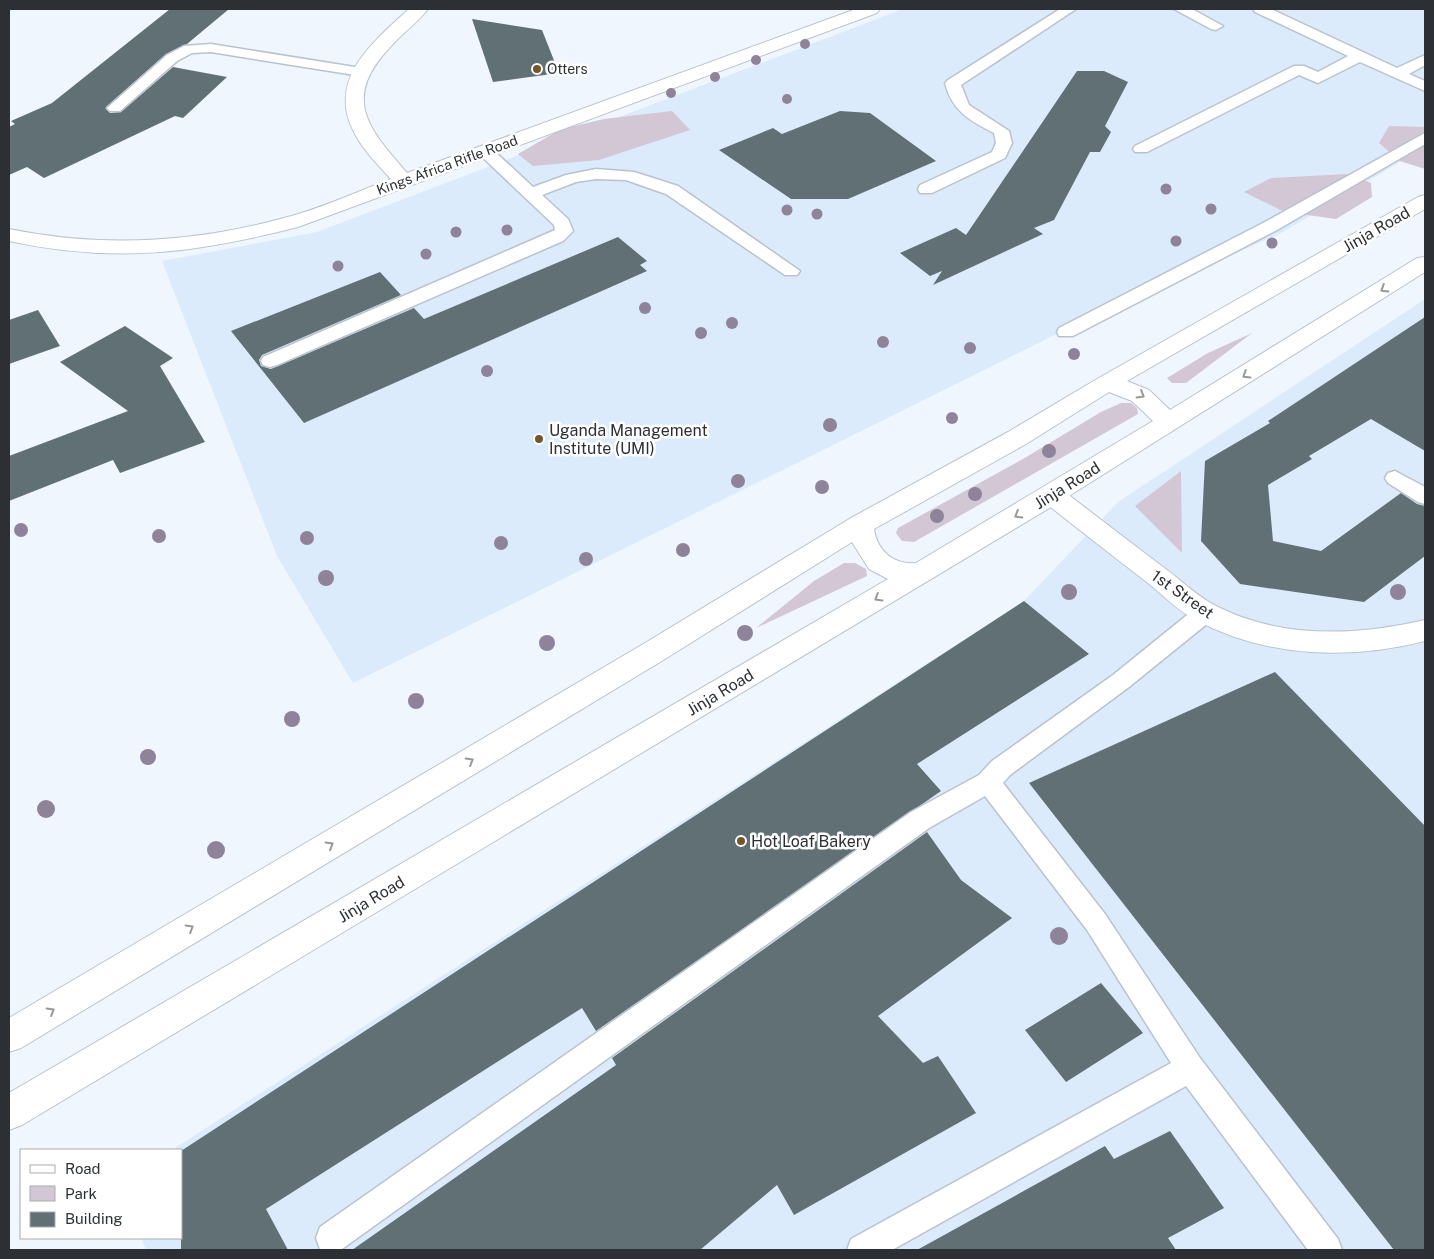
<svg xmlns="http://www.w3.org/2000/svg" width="1434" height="1259" font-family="'Public Sans',sans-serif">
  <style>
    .built { fill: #dbebfc }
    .green { fill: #d3c6d5 }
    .building { fill: #617074 }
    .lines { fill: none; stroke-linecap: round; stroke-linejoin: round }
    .lane-casing { stroke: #b9c3ce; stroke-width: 3 }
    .street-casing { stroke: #b9c3ce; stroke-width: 2 }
    .highway-casing { stroke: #b9c3ce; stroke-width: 2 }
    .lane { fill: #fff; fill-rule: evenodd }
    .street { fill: #fff; fill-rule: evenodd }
    .highway { fill: #fff; fill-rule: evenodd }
    .tree { fill: #8f8399 }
    .oneway { stroke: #96989a }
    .poi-dot { fill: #73572a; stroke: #fff; stroke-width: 2 }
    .labels { text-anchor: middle; stroke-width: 5; stroke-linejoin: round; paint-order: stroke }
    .far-poi-label { font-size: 14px; fill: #2c3034; stroke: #fff; text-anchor: start }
    .far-street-label { font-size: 14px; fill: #2c3034; stroke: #fff }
    .street-label { font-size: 16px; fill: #2c3034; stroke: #fff }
    .poi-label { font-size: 16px; fill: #2c3034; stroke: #fff; text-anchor: start }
  </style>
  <rect width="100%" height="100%" fill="#eff6fd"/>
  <path class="built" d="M903,9H1425V147L1281,233L1083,321L353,683L277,556L162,261L317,232Z
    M1425,299V1250H146L141,1238H181V1150H172L1024,601L1118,502Z"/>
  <path class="green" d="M672,111L690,130L599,160L533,166L518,154L561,129L604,119Z
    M1389,126L1425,127V169L1400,161L1379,143Z
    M1348,174L1371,183L1372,197L1336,219L1285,212L1244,192L1271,178Z
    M1252,333L1186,383H1172L1167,378L1208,353Z
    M1121,403H1131L1137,408L1138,414L914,542L902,541L896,533L898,528L1023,459L1101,412Z
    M1181,471L1182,553L1135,506Z
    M844,563H855L866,569L867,576L756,628L814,581Z"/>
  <path class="building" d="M170,9H229L187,44L166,54L106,107V109L110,113L121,112L173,67L227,77L183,118L175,116L44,178L27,167L9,175V127L15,124L11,121L52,103Z
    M472,19L542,30L559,73L493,82Z
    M1077,71H1104L1128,82L1105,126L1111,132L1100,152H1090L1054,220L1034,228L1043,234L933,285L942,271L930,276L900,253L956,228L966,235Z
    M840,111L870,113L936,161L848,199H791L719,150L773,128L782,134Z
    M618,237L647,261L640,265L647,271L304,423L231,331L380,272L401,295L262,355L259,360L261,366L271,369L414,308L424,319Z
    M38,310L60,346L9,364V320Z
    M1425,317V451L1371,419L1309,456L1312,459L1268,485L1273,541L1321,551L1401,493L1417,504L1425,506V556L1364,602L1240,584L1201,541L1205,461L1270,423L1268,421Z
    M125,326L173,358L160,366L205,442L120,473L113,460L9,501V456L128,411L60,362Z
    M1024,601L1089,654L917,764L941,791L596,1031L582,1008L266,1209L288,1250H181V1151Z
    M1275,672L1425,826V1250H1394L1029,783Z
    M927,832L961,880L1012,918L878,1016L923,1063L938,1056L976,1113L794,1215L777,1185L700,1250H352L616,1065L612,1058Z
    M1101,983L1143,1033L1066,1082L1025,1030Z
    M1170,1131L1224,1208L1168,1238L1176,1250H917L1105,1146L1114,1159Z"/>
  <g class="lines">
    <defs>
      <path id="lane" d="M1060,9H1076L961,85L969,105L1009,131L1012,143L1005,158L932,193H920L918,189L920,185L992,152L996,143L994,133C970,121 952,111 945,83L948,80Z
        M1174,9H1192L1223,26L1216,30L1211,29Z
        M1253,9H1271L1397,68L1425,55V65L1409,74L1425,81V91L1360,62L1318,83L1299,75L1147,152H1135L1133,149L1135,146L1294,66H1304L1318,72L1348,56L1255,12Z
        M211,44L361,68L368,72L361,76L211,52L192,53L177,61L120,111H110L107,108L167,55L184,46Z
        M1425,133V144L1277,230L1073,336H1059L1057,332L1059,328L1265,222Z
        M485,146L491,148L533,187L566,175L596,169L634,172L678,186L800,271L797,275H785L666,194L626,180L596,179L576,182L542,195L568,219L573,231L563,241L277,365L270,367L263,365L261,361L263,357L555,230L554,225L479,154L477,151L479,148Z
        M1395,471L1425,487V504L1418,502L1388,483L1385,478L1388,473Z
        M1205,605L1213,607L1216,613L1213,619L1129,687L1010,775L1003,783L1105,914L1200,1058L1338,1239L1342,1250H1308L1186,1086L892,1250H847L851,1239L1171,1063L1087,930L985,796L929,828L342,1249H320L316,1238L320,1227L911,812L979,775L992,761L1113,675L1197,607Z"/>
      <path id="street" d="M409,9H428C418,22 403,33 392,45C341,98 367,127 407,173L856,9H880L877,13L298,227C195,253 115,264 9,241V229C102,248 192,243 284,218C320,209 356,192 391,179C378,165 364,151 355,134C325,80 373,42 409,9Z
        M1052,486L1061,489C1096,516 1131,543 1167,570C1183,582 1198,597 1216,606C1281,639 1356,636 1425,620V641C1349,660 1267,658 1196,620C1178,611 1164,596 1148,583C1113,556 1078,529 1043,501L1039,495L1043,489Z"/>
      <path id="highway" d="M1425,195V209L1127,381L1149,390L1170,410L1417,258L1425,257V272L1061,501L22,1125L9,1130V1093L888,579L869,569L852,542L665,659L21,1048L9,1052V1018L645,643L851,518L1008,432L1097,379L1418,197ZM1109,392L1132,401L1153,421L916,563C894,565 877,551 874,529L1026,444Z"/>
    </defs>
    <use href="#lane" class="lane-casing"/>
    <use href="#street" class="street-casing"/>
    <use href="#highway" class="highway-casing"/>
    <use href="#lane" class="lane"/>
    <use href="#street" class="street"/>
    <use href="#highway" class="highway"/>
  </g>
  <g class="tree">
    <circle cx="805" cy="44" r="5"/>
    <circle cx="756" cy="60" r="5"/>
    <circle cx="715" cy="77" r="5"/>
    <circle cx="671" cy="93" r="5"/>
    <circle cx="787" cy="99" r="5"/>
    <circle cx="1166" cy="189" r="5.5"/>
    <circle cx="1211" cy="209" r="5.5"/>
    <circle cx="787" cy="210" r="5.5"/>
    <circle cx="817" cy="214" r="5.5"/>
    <circle cx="507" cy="230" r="5.5"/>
    <circle cx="456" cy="232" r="5.5"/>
    <circle cx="1176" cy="241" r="5.5"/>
    <circle cx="1272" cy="243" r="5.5"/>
    <circle cx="426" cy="254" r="5.5"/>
    <circle cx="338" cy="266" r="5.5"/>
    <circle cx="645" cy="308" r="6"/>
    <circle cx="732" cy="323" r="6"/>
    <circle cx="701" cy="333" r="6"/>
    <circle cx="883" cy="342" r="6"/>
    <circle cx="970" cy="348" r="6"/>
    <circle cx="1074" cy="354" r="6"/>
    <circle cx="487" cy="371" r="6"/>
    <circle cx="952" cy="418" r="6"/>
    <circle cx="830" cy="425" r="7"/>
    <circle cx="1049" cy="451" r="7"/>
    <circle cx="738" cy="481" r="7"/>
    <circle cx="822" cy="487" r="7"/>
    <circle cx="975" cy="494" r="7"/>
    <circle cx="937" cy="516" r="7"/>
    <circle cx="21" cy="530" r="7"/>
    <circle cx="159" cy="536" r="7"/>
    <circle cx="307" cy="538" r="7"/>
    <circle cx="501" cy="543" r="7"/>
    <circle cx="683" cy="550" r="7"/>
    <circle cx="586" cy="559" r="7"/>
    <circle cx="326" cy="578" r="8"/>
    <circle cx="1069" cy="592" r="8"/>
    <circle cx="1398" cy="592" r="8"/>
    <circle cx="745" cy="633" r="8"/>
    <circle cx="547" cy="643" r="8"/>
    <circle cx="416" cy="701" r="8"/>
    <circle cx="292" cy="719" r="8"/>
    <circle cx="148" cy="757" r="8"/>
    <circle cx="46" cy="809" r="9"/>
    <circle cx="216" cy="850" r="9"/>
    <circle cx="1059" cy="936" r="9"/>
  </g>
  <defs><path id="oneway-chevron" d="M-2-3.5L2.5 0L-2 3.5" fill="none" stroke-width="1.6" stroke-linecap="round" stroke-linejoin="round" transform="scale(1.25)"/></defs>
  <g class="oneway">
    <use href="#oneway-chevron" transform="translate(1384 289) rotate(148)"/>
    <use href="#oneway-chevron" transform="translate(1246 375) rotate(148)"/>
    <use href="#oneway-chevron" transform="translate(1141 395) rotate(31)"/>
    <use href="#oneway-chevron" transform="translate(1018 515) rotate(149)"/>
    <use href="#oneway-chevron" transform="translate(878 598) rotate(149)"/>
    <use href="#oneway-chevron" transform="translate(470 761) rotate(-31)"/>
    <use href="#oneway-chevron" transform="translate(330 845) rotate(-31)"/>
    <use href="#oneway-chevron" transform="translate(190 928) rotate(-31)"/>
    <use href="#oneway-chevron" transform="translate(51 1011) rotate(-31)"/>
  </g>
  <g class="poi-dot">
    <circle cx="537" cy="69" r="5"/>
    <circle cx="539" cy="439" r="5"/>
    <circle cx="741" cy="841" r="5"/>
  </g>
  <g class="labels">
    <g class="far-poi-label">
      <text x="547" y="74">Otters</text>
    </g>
    <g class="far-street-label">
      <text transform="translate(447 165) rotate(-20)" y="5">Kings Africa Rifle Road</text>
    </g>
    <g class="street-label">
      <text transform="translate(1376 229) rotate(-30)" y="6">Jinja Road</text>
      <text transform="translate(1067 485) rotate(-32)" y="6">Jinja Road</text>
      <text transform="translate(1183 594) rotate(35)" y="6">1st Street</text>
      <text transform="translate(720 692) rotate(-31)" y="6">Jinja Road</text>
      <text transform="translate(371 899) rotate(-31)" y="6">Jinja Road</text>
    </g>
    <g class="poi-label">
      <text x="549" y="436">Uganda Management<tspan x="549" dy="18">Institute (UMI)</tspan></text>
      <text x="751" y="847">Hot Loaf Bakery</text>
    </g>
  </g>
  <rect width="1434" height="1259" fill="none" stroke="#2c3034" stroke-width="20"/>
  <rect x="20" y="1149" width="162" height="90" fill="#ffffff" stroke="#abacae"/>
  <rect x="30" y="1165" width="25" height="8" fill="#ffffff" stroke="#abacae"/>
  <text x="65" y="1174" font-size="15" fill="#2c3034">Road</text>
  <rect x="30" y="1186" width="25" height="15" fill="#d3c6d5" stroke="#abacae"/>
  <text x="65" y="1199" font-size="15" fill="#2c3034">Park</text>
  <rect x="30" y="1212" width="25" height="15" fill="#617074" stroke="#abacae"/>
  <text x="65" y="1224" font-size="15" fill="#2c3034">Building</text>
</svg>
